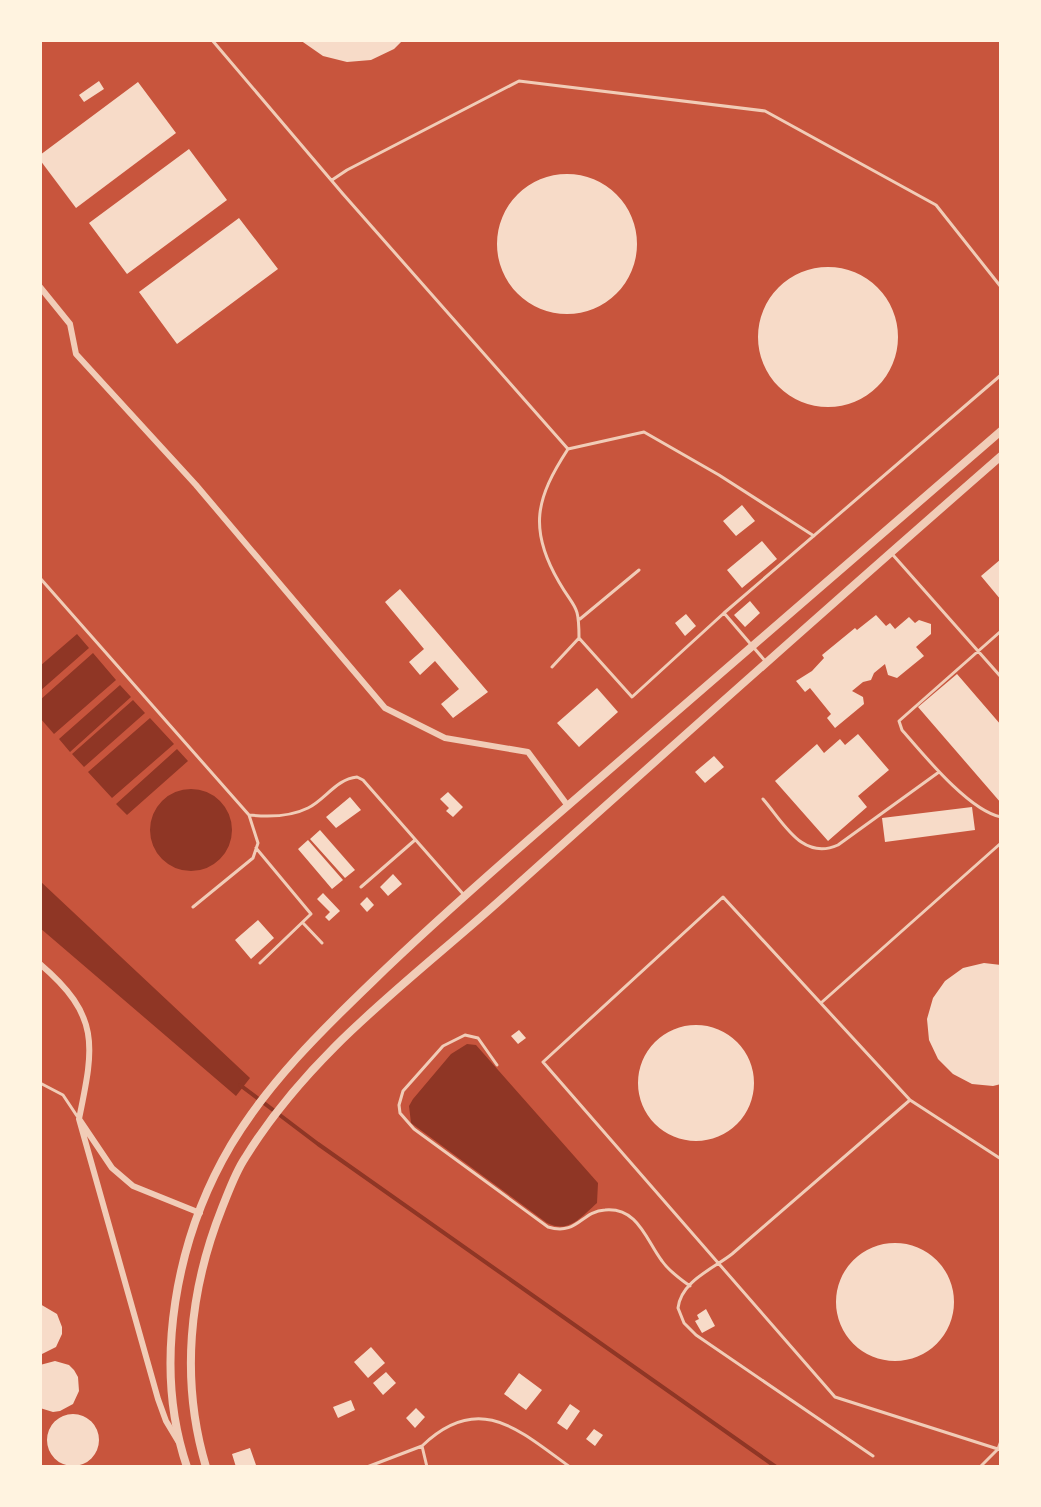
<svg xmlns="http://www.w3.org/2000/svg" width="1041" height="1507" font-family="'Asap Condensed',sans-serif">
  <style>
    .water { fill: #8f3625 }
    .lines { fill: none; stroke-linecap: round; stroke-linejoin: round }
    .stream { stroke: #8f3625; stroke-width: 4 }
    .building { fill: #f7dbc8 }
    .service { stroke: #f1ccb7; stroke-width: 3 }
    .minor { stroke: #f1ccb7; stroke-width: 6 }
    .tertiary { stroke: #f1ccb7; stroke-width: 8 }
  </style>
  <rect width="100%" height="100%" fill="#c8553d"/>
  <path class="water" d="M77,634L89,648L40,691V666Z
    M93,653L116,680L54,734L40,718V700Z
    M120,685L131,697L70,752L59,739Z
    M133,700L145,713L84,767L72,754Z
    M150,718L174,744L112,798L88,772Z
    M177,749L188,761L127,815L116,804Z
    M150 830a41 41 0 1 1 82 0a41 41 0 1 1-82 0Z
    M40,881L250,1078L236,1096L40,928Z
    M467,1044L476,1045L598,1183L597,1203C581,1217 569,1234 547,1223L411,1123L409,1106L413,1099L451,1054Z"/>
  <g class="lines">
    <path class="stream" d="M240,1085L318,1144L776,1467"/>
  </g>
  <path class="building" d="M300,40H403L394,49L371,60L347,62L323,56Z
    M99,81L104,89L84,102L79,95Z
    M138,82L176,133L76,208L40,160V155Z
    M189,149L227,200L127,274L89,223Z
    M497 244a70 70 0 1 1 140 0a70 70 0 1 1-140 0Z
    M239,218L278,269L177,344L139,292Z
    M758 337a70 70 0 1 1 140 0a70 70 0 1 1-140 0Z
    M742,505L755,521L736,536L723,521Z
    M762,541L777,559L742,588L727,570Z
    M1001,559V600L981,576Z
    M400,589L488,692L453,718L441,704L459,689L435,661L420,675L409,662L424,649L385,602Z
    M750,601L760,613L745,627L734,615Z
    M686,614L696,626L685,636L675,623Z
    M876,615L886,626L890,623L895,629L909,617L915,623L919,620L931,624V634L916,647L924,656L897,678L888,675L885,664L874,673L871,680L863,682L852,691L863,697L864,704L835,728L827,718L831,714L810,688L805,692L796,681L812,671L824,658L822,655L855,628L857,630Z
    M957,674L1001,725V803L918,707Z
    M597,688L618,712L579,747L557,723Z
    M858,734L889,770L858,796L867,807L828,841L775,781L817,744L824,753L840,739L845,745Z
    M714,756L724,767L705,783L695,772Z
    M448,792L463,807L453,817L446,811L449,808L440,799Z
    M350,797L361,810L336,828L326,817Z
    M972,807L975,830L885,842L882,818Z
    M320,830L355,870L345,878L310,839Z
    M308,840L343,880L332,889L298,849Z
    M393,874L402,884L388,896L380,887Z
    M323,893L340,911L329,921L325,917L330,912L317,899Z
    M367,897L374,905L367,912L360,904Z
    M258,920L274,938L251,959L235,940Z
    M984,963L1001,965V1084L993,1086L972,1084L953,1074L938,1059L929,1040L927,1019L933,998L945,981L963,968Z
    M638 1083a58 58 0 1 1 116 0a58 58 0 1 1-116 0Z
    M519,1030L526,1038L518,1044L511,1036Z
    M836 1302a59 59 0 1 1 118 0a59 59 0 1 1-118 0Z
    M40,1304L57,1314L62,1327V1334L56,1347L40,1355Z
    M706,1309L715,1326L702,1333L695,1321L699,1319L697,1315Z
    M371,1347L385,1363L368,1378L354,1362Z
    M55,1361L69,1365L74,1370L78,1377L79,1391L73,1404L60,1411L53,1412L40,1408V1365Z
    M386,1372L396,1383L383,1395L373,1383Z
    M519,1373L542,1390L526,1410L504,1394Z
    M351,1400L355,1410L338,1418L333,1407Z
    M570,1404L580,1411L567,1430L557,1423Z
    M416,1408L425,1417L415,1428L406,1418Z
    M47 1440a26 26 0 1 1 52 0a26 26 0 1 1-52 0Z
    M594,1429L603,1435L595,1446L586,1439Z
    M250,1448L256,1465L236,1467L232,1454Z"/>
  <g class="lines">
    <path class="service" d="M212,40L343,194L568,449
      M332,180L347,170L519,81L765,111L936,205L1001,287
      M814,536L719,475L644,432L568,449C536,498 528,529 559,582C575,610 579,603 579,638L632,697L724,613L1001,375
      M893,555L1001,677
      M40,578L249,815C268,817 290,817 308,808C325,800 336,779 357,777L363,780L464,895
      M724,613L766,662
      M580,619L639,570
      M1001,631L899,721L902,730C923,754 969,811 1001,817
      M552,667L579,638
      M763,799C784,823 802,861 838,845L939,772
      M256,848L311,914L260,963
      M361,887L415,840
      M193,907L253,858L258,843L249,815
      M303,923L322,943
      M822,1002L1001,843
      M497,1065L478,1038L465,1035L443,1046L403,1091L399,1105L400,1113L414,1129L548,1227C578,1236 581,1211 605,1210C638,1207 646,1240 662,1261C669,1271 680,1279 690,1286
      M40,1083L63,1095L77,1116
      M1001,1159L910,1100L723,897L543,1062L835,1397L1001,1450
      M873,1456L696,1335L684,1323L678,1308C681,1281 713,1269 732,1254L910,1100
      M367,1467L422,1446
      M427,1467L422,1446C479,1391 519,1430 570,1467
      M980,1467L998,1449L1001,1441"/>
    <path class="minor" d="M40,287L70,324L76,354L196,485L385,708L445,738L528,752L568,806
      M40,964C101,1016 94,1046 79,1119L112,1168L133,1186L200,1213
      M79,1119L158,1399L166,1421L178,1441"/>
    <path class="tertiary" d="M187,1467C152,1364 176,1238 231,1145C268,1083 321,1031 372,982C434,922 498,866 564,809C710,683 855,557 1001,431
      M206,1467C180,1380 189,1291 222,1208C229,1191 235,1173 245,1158C312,1049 414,978 507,894C671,747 835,601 1001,456"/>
  </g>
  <rect width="1041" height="1507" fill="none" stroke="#fff3e0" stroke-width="84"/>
</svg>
